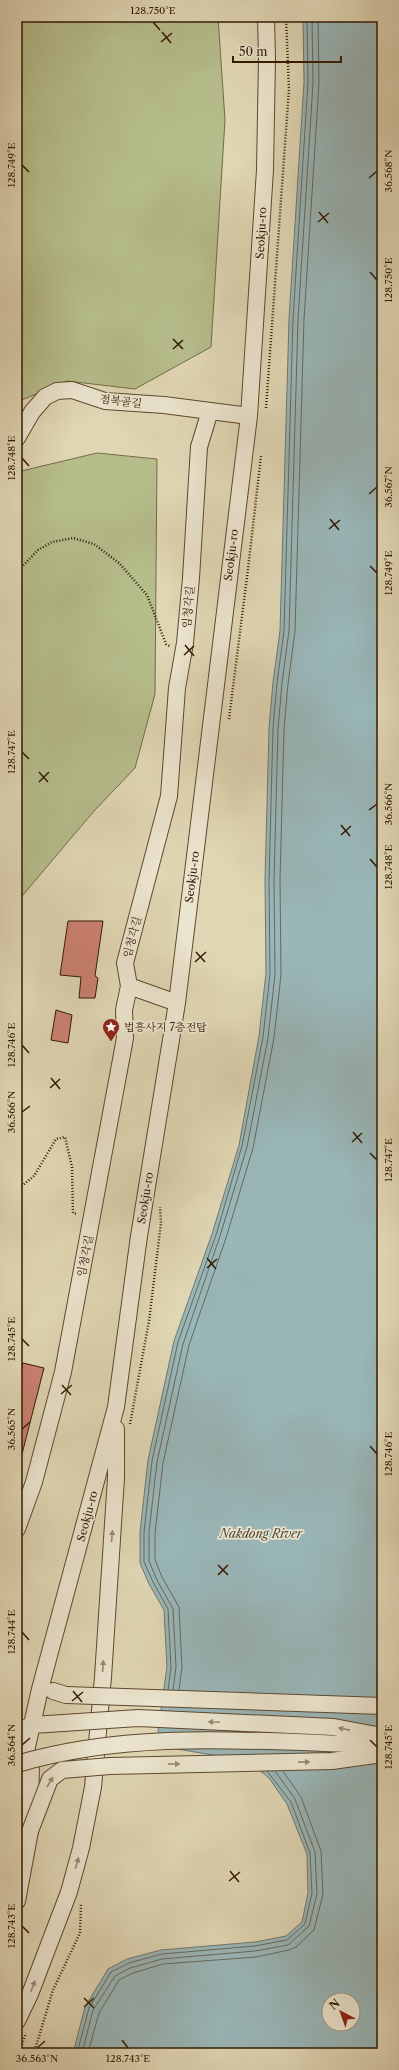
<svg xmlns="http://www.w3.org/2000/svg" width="399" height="2070" font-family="'Libre Caslon Text','Noto Serif KR',serif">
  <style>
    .green { fill: #b5bd8b; stroke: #746b46 }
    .water { fill: #99b6b8; stroke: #70776e; fill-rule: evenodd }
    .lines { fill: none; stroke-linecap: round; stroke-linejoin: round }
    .shore { stroke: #66685c; stroke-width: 1 }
    .building { fill: #cc8171; stroke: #331900 }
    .minor-casing { stroke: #5e482d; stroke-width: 18 }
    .path { stroke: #331900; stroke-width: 2.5; stroke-dasharray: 1 2; stroke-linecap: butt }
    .minor { stroke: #ebe4ce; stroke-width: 16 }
    .minor-bridge-casing { stroke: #5e482d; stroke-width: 18; stroke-linecap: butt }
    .minor-bridge { stroke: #ebe4ce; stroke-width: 16 }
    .oneway { fill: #988971 }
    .ticks { fill: none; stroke: #331900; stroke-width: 1.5 }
    .labels { text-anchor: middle; stroke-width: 3.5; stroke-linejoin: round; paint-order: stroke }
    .street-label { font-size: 11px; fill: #331900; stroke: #ebe4ce }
    .poi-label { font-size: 11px; fill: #331900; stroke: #ebe4ce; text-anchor: start }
    .water-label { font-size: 12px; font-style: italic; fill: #524837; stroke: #ebe4ce }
    .neatline { fill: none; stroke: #331900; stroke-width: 1.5 }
    .ticks-label { font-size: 10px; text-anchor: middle; fill: #331900 }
  </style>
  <rect width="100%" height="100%" fill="#e0d6b4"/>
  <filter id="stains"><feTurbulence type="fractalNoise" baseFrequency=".005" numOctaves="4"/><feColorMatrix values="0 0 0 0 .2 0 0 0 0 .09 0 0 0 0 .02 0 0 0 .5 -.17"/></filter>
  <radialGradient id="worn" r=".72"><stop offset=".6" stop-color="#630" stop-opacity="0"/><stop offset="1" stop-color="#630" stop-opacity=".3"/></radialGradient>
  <path class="green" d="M17,17H218L225,120L211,347L135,389L67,381L17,402Z
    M97,453L157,459L155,694L135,768L94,811L17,902V472Z"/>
  <path class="water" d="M303,17H382V2053H73L85,2007L108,1969L127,1959L161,1950L255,1942L286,1936L302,1922L308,1893L307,1854L287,1804L269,1778L248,1761L171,1748L158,1731L167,1667L164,1610L149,1584L140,1563V1532L148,1460L174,1341L212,1234L239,1145L259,1036L266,973L265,880L269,728L273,682L280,631L289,319L304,82ZM329,2000H353V2024H329Z"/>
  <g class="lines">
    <path class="shore" d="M168,1690L171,1667L168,1609L153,1582L144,1562V1532L152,1461L178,1342L216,1235L242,1146L263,1037L270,974L269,880L273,728L277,683L284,631L293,319L308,82L307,17
      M173,1690L176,1667L173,1609L157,1580L149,1561V1532L157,1462L183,1344L220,1236L247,1147L268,1038L275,974L274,880L278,729L282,683L289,631L298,319L313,83L312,17
      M179,1690L182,1667L179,1607L162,1577L155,1560V1533L163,1463L189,1345L226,1238L253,1148L274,1038L281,975L280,880L284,729L288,684L295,631L304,319L319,83L318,17
      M77,2053L89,2008L111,1972L129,1963L162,1954L255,1946L287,1940L305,1924L312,1893L310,1853L291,1802L267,1771
      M82,2053L93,2010L115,1976L130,1968L162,1959L255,1951L288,1945L309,1926L317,1894L315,1852L295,1799L275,1771
      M88,2053L99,2013L119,1980L133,1973L163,1964L256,1957L289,1950L296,1947L314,1930L323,1894L321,1851L301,1797L283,1771"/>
  </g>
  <path class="building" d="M68,921H103L95,976L98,978L95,998H79L81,977L60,975Z
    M56,1010L72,1015L68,1043L51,1040Z
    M23,1363L44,1368L21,1458L17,1457V1370L21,1371Z"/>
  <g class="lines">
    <defs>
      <path id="minor" d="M17,438L32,412L45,397L57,391L72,390L105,401L164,405L249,416
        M129,986L177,1003
        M17,1529L34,1482L63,1372L125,1038L124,1010L129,986L125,963L169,796L177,688L185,643L191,578L199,447L210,411
        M53,1691L66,1695
        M17,1731L32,1725L63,1723
        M17,1791L40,1689L116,1407L139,1236L177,1003L249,416L265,170L267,59L266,17
        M17,1901L30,1831L31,1758
        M17,2021L30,1994L69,1892L81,1848L93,1787L103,1677L116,1478V1429"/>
    </defs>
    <use href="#minor" class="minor-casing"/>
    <path class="path" d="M266,408L289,89L286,17
      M17,572L38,550L52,542L73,538L94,544L119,563L147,595L166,644L171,647
      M229,719L248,569L261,456
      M17,1190L34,1176L56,1139L65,1137L72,1167L73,1213L77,1214
      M130,1424L149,1321L161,1223L160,1207
      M17,1467L22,1468
      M19,2053L26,2033
      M34,2053L53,1990L80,1933L81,1904"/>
    <use href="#minor" class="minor"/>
    <defs>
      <path id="minor-bridge" d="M66,1695L382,1706
        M63,1723L138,1718L334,1727L382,1736
        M17,1764C135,1729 261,1742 382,1745
        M30,1831L50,1779L62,1770L110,1766L332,1761L382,1754"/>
    </defs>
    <use href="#minor-bridge" class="minor-bridge-casing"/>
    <use href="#minor-bridge" class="minor-bridge"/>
  </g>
  <defs><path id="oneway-solid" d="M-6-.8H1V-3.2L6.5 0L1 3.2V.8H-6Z"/></defs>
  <g class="oneway">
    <use href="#oneway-solid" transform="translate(112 1536) rotate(-86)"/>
    <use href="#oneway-solid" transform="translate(103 1666) rotate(-87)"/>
    <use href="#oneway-solid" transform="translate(214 1722) rotate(-177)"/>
    <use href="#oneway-solid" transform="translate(344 1729) rotate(-169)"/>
    <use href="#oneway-solid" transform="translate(304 1762) rotate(-1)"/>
    <use href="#oneway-solid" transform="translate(174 1764) rotate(-1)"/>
    <use href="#oneway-solid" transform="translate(50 1782) rotate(-59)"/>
    <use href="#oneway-solid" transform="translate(77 1863) rotate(-74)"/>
    <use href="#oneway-solid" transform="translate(33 1986) rotate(-70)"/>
  </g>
  <path class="ticks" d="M153,22L160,30M162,32L171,43M161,42L172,33M22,165L29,172M369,178L377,171M319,212L328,223M318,222L329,213M370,272L377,280M173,339L183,349M173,349L183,340M22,458L29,466M369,494L377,487M330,519L339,530M329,529L340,520M370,566L377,573M185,645L194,656M184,655L194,646M22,752L29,759M39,772L48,782M39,782L49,772M369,810L377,804M341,825L350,836M341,835L351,826M370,859L377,867M196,952L205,962M195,962L206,952M22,1045L29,1053M51,1078L60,1089M50,1088L60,1079M22,1112L30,1106M353,1132L362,1143M352,1142L362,1133M370,1153L377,1160M207,1258L216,1269M207,1268L217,1259M22,1339L29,1346M62,1385L71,1395M61,1394L72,1385M22,1429L30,1422M370,1446L377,1454M218,1565L228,1575M218,1575L228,1565M22,1632L29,1640M73,1691L82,1702M72,1701L83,1692M370,1740L377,1747M22,1745L30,1738M230,1871L239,1882M229,1881L240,1872M22,1926L29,1933M84,1998L94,2008M84,2007L94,1998M122,2040L128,2048M37,2048L45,2041"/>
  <defs>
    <symbol id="sight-pin" viewBox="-11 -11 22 30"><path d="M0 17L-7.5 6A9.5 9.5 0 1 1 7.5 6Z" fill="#8f2418" stroke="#ebe4ce"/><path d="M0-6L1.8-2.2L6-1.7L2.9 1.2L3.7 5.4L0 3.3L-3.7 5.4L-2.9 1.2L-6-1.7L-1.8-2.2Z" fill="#fff"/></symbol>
  </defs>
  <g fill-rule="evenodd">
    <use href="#sight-pin" x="101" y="1017" width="20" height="27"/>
  </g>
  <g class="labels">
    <g class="street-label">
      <text transform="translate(261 233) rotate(-87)" y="4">Seokju-ro</text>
      <text transform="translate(121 401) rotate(7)" y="4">점북골길</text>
      <text transform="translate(231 555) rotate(-83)" y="4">Seokju-ro</text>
      <text transform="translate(188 607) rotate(-85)" y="4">임청각길</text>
      <text transform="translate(192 877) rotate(-83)" y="4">Seokju-ro</text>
      <text transform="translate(132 937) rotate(-76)" y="4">임청각길</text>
      <text transform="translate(145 1198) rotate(-81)" y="4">Seokju-ro</text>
      <text transform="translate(85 1256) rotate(-79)" y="4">임청각길</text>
      <text transform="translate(87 1516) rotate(-75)" y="4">Seokju-ro</text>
    </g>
    <g class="poi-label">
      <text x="124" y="1031">법흥사지 7층전탑</text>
    </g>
    <g class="water-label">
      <text x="261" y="1538">Nakdong River</text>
    </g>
  </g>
  <rect width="399" height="2070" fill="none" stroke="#e0d6b4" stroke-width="44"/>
  <g transform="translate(341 2012) rotate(319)"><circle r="19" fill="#ebe4ce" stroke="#a1937c"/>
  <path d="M0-3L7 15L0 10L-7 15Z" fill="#8f2418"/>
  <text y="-6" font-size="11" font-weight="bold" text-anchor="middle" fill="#331900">N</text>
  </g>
  <path d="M233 56v6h108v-6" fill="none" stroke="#331900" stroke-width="2"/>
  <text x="239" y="56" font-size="12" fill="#331900" stroke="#ebe4ce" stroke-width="3" paint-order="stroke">50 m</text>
  <rect x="22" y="22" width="355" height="2026" class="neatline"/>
  <g class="ticks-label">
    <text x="153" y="14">128.750°E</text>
    <text transform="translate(11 165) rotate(-90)" y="4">128.749°E</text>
    <text transform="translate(388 171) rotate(-90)" y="4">36.568°N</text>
    <text transform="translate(388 280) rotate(-90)" y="4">128.750°E</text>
    <text transform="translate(11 458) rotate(-90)" y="4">128.748°E</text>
    <text transform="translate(388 487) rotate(-90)" y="4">36.567°N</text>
    <text transform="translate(388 573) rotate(-90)" y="4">128.749°E</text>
    <text transform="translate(11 752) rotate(-90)" y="4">128.747°E</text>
    <text transform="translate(388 804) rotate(-90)" y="4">36.566°N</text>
    <text transform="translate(388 867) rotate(-90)" y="4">128.748°E</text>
    <text transform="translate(11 1045) rotate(-90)" y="4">128.746°E</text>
    <text transform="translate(11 1112) rotate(-90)" y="4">36.566°N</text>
    <text transform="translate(388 1160) rotate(-90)" y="4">128.747°E</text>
    <text transform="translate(11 1339) rotate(-90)" y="4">128.745°E</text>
    <text transform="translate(11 1429) rotate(-90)" y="4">36.565°N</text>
    <text transform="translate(388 1454) rotate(-90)" y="4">128.746°E</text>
    <text transform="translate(11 1632) rotate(-90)" y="4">128.744°E</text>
    <text transform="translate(11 1745) rotate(-90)" y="4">36.564°N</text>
    <text transform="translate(388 1747) rotate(-90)" y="4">128.745°E</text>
    <text transform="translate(11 1926) rotate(-90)" y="4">128.743°E</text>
    <text x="37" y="2062">36.563°N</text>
    <text x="128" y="2062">128.743°E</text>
  </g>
  <rect width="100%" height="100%" filter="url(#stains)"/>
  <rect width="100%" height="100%" fill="url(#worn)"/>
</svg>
